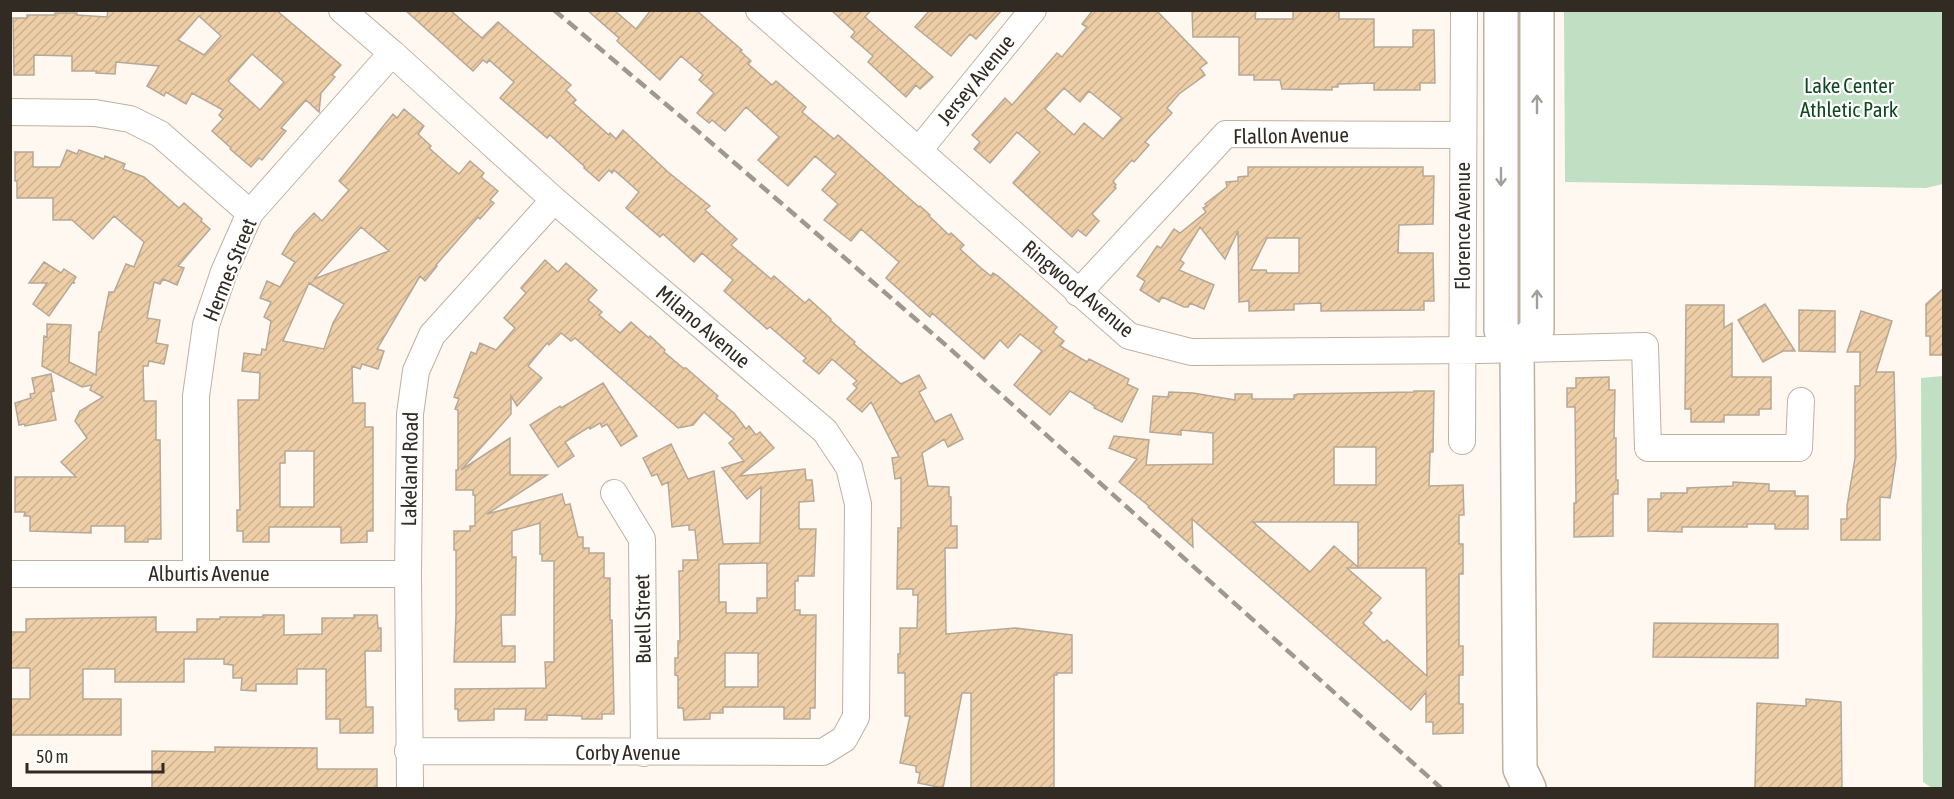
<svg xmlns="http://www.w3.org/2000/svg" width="1954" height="799" font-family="'Asap Condensed',sans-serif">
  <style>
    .park { fill: #c0dfc3 }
    .building { fill: url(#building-hatch); stroke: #b6a896; stroke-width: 1.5; fill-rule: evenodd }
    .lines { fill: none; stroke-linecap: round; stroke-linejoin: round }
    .minor-casing { stroke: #c0b0a0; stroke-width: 28 }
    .major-casing { stroke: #c0b0a0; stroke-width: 36 }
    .minor { stroke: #fff; stroke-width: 26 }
    .major { stroke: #fff; stroke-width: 33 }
    .rail { stroke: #9f9891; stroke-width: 4.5; stroke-dasharray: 12 6; stroke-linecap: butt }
    .oneway { stroke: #a2a09c }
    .labels { text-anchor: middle; stroke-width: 4.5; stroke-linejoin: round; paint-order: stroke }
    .street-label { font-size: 21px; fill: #312b24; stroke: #fff }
    .park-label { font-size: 21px; fill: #0f491f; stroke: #fff }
  </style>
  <defs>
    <pattern id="building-hatch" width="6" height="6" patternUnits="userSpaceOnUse" patternTransform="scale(1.5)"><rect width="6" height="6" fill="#eecea7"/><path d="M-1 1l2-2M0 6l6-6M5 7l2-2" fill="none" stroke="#cdb190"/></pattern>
  </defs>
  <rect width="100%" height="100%" fill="#fff8f1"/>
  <path class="park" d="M1564,11H1943V184L1926,188L1565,182Z
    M1943,376L1944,788H1932L1923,782L1921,378Z"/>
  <path class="building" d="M108,10H276L341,65L332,75L335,77L321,93L319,112L306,100L281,128L286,131L262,160L259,158L251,167L230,149L231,148L212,131L223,119L219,115L223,110L192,93L186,104L166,92L164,96L147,86L159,66L116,62L115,74L96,73L97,71H72V56L34,55V75H14L13,18H27V15H55V13H77V15L107,17ZM199,16L221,36L204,55L178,40ZM252,54L284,82L260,110L228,81Z
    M405,10H450L482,38L498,22L571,85L566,90L576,100L573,103L609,135L610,133L616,139L623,130L668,172L710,206L705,210L737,239L731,245L771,279L774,276L805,303L809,299L831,319L830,320L855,342L854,344L901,384L919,375L926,388L919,392L935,422L951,414L963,439L948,447L944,439L922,453L928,486L949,487V497H951V526H957V548H945L946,634L1015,628L1072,635V673H1057V675H1054V789H971V693H962L943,788L918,783L920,773L916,772V766L900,763L910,716H905V673H898V654H900V628H917L918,595H913V589H897L898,528H901V478L895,479L892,458L899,457L871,402L862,412L847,399L857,388L853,384L857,381L832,359L819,374L803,361L806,358L770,327L767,329L724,291L733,280L702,253L694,262L663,234L660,237L626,208L639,192L614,170L612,173L609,170L599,181L584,168L585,167L550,135L547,138L500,98L514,82L489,60L487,63L483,60L473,71Z
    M587,10H614L636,29L651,10H696L742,50L740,51L751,61L748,64L772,85L776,81L806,107L802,112L834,139L838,135L919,207L920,206L930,215L929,216L949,235L951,233L964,245L960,249L981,268L991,276L993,273L998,276L1057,327L1053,332L1064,341L1060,346L1087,362L1089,359L1129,379L1127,384L1138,389L1122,422L1094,408L1095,406L1070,391L1050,415L1014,385L1042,351L1020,334L1008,348L1000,340L984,359L932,313L930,317L886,278L899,262L861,229L851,241L824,220L838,204L822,190L836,174L815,156L788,186L758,160L779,137L746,107L725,131L712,120L709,123L697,113L714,93L699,80L703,75L681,56L660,80L617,41L619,38Z
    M831,10H871L865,17L933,77L920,89L916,85L906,97L868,62L873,56L851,37L855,32Z
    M930,10H1002L976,39L970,34L951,56L915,27Z
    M1093,10H1156L1207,63L1200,68L1205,75L1179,94L1167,108L1172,113L1145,142L1149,145L1134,162L1132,160L1113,181L1116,185L1114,187L1116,188L1092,214L1099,221L1086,236L1078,230L1072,237L1013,183L1040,152L1017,132L990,163L974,149L980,142L972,135L1005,98L1012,105L1057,53L1062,57L1087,27L1082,24ZM1064,88L1080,102L1089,91L1122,118L1103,139L1084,123L1074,135L1045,109Z
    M1192,10H1256L1255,19H1293V10H1339V19H1374V47H1413V30H1434L1435,83H1420V90H1374V83L1338,84V87H1332V90L1282,89L1280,80H1254V75H1239V37H1193Z
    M404,109L424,126L418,134L431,146L429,148L448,165L459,174L470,161L484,173L481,177L498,191L490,200L494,203L480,219L478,217L436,265L437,266L425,281L420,276L377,349L384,351L378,369L362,364L360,369L352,366L353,403H365V427H373V531H367V542L341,543V527H269V542H243V531H237V510H240L238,400H259L260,373L242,371L244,353L261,355L262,349L266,350L271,321L264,317L271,302L260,298L267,281L280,287L295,262L282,254L294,234L314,213L322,221L349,190L339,181L393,114L397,118ZM361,227L389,251L314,279ZM309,283L344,304L333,323L324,349L283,341ZM285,451H314V507H280V463H285Z
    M67,150L77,154L79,150L104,159L105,156L125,164L123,169L144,177L179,208L184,203L202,219L201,221L210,229L178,266L184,268L177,285L163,279L160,284L154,282L147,318L160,320L156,343L168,345L164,364L149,361L148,366H143L144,401H156V440H160L161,539H148V542H125V526H91V533L30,531V516H24L25,512H15V477H76L61,462L87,438L75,421L80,411L103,397L90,390L92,385L82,387L42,366L44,336L47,337V324L71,325L69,362L96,375L99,332H101L109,292H114L126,264L134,267L144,242L114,216L93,239L72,220H53V198H17V181H15V152H33V167H60Z
    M1248,167H1423V176H1434L1433,224L1399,225L1398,253H1433L1434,301H1424V310L1321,311V303L1294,304V310H1290L1249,311V301L1239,302L1238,231L1225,259L1200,227L1180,260L1184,263L1179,270L1214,285L1204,309L1190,303L1188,307H1184L1162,297L1159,302L1140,290L1145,281L1137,276L1157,246L1161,248L1174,229L1180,233L1206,212L1203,208L1207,206L1205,204L1227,187L1226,182L1238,181V177L1248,176ZM1267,238H1299V273H1267L1266,270H1251Z
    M545,260L558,272L566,263L597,290L588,300L602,312L599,315L620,333L631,322L649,338L650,336L665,350L664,352L683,368H686L718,396L716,398L734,413L746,429L749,426L756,435L760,432L774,448L740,476L805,469L806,480H812L814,501L799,502V529H816L814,576H798V581H795V610H800V615H816L815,708H810V719H784V707H723V713H710V719L684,720L683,708H678V676L675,675V658H678V641H680L679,571H683V560H698L695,530H689V525L672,527L668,482L662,485L657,474L652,476L643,458L671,444L688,479L714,471L723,544L760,543L761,487L747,499L722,468L744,461L729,443L734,439L704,412L693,425L678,428L575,338L571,341L561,333L549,345L547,343L528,366L542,378L517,406L511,396V414L461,470L510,438V475H547L487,514L562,494L565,505L570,504L578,537H583V548H589V553H604V578H610V620H612L614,714H602V719H582V716L547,715V720H525L526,709H494V720L459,721L458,719V709H455V689L546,688L545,662H554V561H542V554H540V523L512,531V557H516L515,615H501L502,646H515V662H454L456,616V550H454V531H470V526H475V495H473V490H456V470H458V410L455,409L459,399L454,397L471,352L476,354L480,343L496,350L515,328L504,318L526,293L521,288ZM767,563V598H757V613H726V602H719V564ZM725,653H758V687H725Z
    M44,262L61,273L64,269L76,277L73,282L75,283H72L49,316L33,304L47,283H29Z
    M1944,288V355H1930V336H1926V304Z
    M1765,304L1795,351H1783L1763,362L1738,320Z
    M1686,305H1724V328L1732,323V377H1771V409H1759V415H1724V422H1691V409H1685Z
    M1799,310L1835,311V352L1799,351Z
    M1861,311L1892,321L1876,372H1894L1896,458L1890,498L1880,497V540H1841V519H1847V506L1855,458V386H1860V352H1847Z
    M51,374L54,391L51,392L56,420L25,426L24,424L19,425L15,403L31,398L30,394L35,393L32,378Z
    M1609,377V390H1615L1614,438H1616V480H1618V494H1613V536L1574,537V503H1576L1575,407H1567V388H1576V378Z
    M603,383L637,436L621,446L607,424L602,427L600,423L590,429L589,427L565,442L574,456L558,467L530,425L560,406L561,408Z
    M1414,391H1434L1433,452H1430L1429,486L1463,485L1464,515H1459V544H1463V574H1459V646H1463V675H1459V704H1463V733L1433,734V722H1426V692L1411,710L1192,519L1193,547L1148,507L1149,506L1119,482L1137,459L1109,448L1114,436L1149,440L1146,465L1213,464V433L1181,430V435L1150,432L1153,396L1168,397L1169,392L1193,393L1235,400V394H1252V399H1294V395L1298,394L1414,392ZM1334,447H1376V485H1334ZM1253,522H1358V567L1334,546L1310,572ZM1347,568H1426L1427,676L1387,640L1384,643L1363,623L1372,613L1369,611L1381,598Z
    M1733,482L1769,484V491H1795V496H1808V529H1775V524H1747V527H1682V532L1648,531V499H1661V493H1687V488L1733,486Z
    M263,615H284V635L322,634V618H354V615H377L378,628H381V651H365L366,707H373V733H340V719H326V669H297V684H256V691L241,690L242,678H233V665L224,664V659H184V682H115V669H83V699H121V735H10V699H30V668H11L10,659V632H26V619L156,617V632H197V619H220V617H263Z
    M1654,623L1778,624V658L1653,657Z
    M1806,699L1841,702L1842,789H1755L1757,703L1806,706Z
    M215,747L317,748V769H377V789H152V751L215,752Z"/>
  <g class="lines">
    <defs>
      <path id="minor" d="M342,10L392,53L554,200L825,431L849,467L858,504L856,717L844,739L823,752L408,751
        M759,10L1129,336L1191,352L1480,350L1645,346L1648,448H1799L1801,401
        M10,112L95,113L130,119L160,134L250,213
        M919,150L1033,10
        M1078,293L1226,134L1463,135
        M1462,441L1464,10
        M614,493L642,539L644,753
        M10,574H408
        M196,574V396L206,325L224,272L250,213L392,53
        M410,788L408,574L410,414L416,371L432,335L554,200"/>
      <path id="major" d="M1501,10V330L1517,349L1520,769L1529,788
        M1517,349L1537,330V10"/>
    </defs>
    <use href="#minor" class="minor-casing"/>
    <use href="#major" class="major-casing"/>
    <use href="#minor" class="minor"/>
    <use href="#major" class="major"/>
    <path class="rail" d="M554,10L693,127L948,347L1441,788"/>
  </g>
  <defs><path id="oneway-shaft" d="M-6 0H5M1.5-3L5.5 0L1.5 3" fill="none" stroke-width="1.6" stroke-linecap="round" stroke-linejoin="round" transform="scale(1.5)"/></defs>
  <g class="oneway">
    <use href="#oneway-shaft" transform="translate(1537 104) rotate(-90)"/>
    <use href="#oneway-shaft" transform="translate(1501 177) rotate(90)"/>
    <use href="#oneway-shaft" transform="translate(1537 299) rotate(-90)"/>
  </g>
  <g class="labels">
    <g class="street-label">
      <text transform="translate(976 80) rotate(-51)" y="7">Jersey Avenue</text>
      <text transform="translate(1291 136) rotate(-1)" y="7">Flallon Avenue</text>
      <text transform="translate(1463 226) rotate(-90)" y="7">Florence Avenue</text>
      <text transform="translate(230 270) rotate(-68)" y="7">Hermes Street</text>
      <text transform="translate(1078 289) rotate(40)" y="7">Ringwood Avenue</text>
      <text transform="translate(703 327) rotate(40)" y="7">Milano Avenue</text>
      <text transform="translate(410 469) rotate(-89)" y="7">Lakeland Road</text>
      <text x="209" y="581">Alburtis Avenue</text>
      <text transform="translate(643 619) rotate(-91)" y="7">Buell Street</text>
      <text x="628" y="760">Corby Avenue</text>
    </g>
    <g class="park-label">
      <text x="1849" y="93">Lake Center<tspan x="1849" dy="24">Athletic Park</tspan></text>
    </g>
  </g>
  <rect width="1954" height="799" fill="none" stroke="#312b24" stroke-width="24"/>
  <path d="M27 763v9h136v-9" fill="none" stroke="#312b24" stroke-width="3"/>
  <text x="36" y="763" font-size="18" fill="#312b24" stroke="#ffffff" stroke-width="4.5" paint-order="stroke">50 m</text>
</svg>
